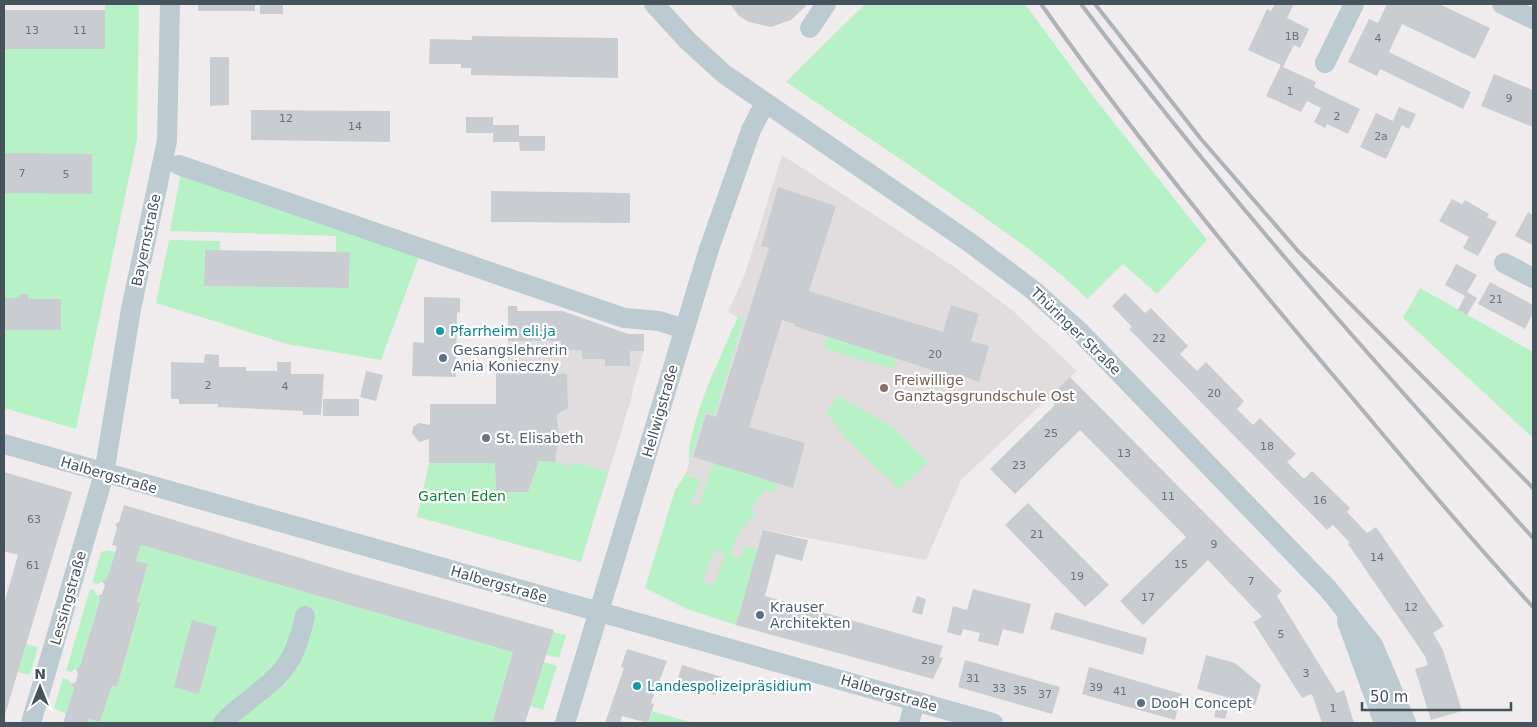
<svg xmlns="http://www.w3.org/2000/svg" width="1537" height="727" font-family="'DejaVu Sans',sans-serif">
  <style>
    .education { fill: #e1dddf }
    .green { fill: #b6f2c6; fill-rule: evenodd }
    .building { fill: #c9cdd2 }
    .lines { fill: none; stroke-linecap: round; stroke-linejoin: round }
    .minor { stroke: #bccad1; stroke-width: 20 }
    .rail { stroke: #aeb3b8; stroke-width: 4 }
    .culture-dot { fill: #0f9aa8; stroke: #fff; stroke-width: 2 }
    .service-dot { fill: #5c6f8a; stroke: #fff; stroke-width: 2 }
    .education-dot { fill: #8d6e63; stroke: #fff; stroke-width: 2 }
    .worship-dot { fill: #6b7280; stroke: #fff; stroke-width: 2 }
    .labels { text-anchor: middle; stroke-width: 4.5; stroke-linejoin: round; paint-order: stroke }
    .number-label { font-size: 11px; fill: #65727a }
    .street-label { font-size: 14px; fill: #44535c; stroke: #fff }
    .culture-label { font-size: 14px; fill: #0d838f; stroke: #fff; text-anchor: start }
    .service-label { font-size: 14px; fill: #4e5e75; stroke: #fff; text-anchor: start }
    .education-label { font-size: 14px; fill: #785e54; stroke: #fff; text-anchor: start }
    .worship-label { font-size: 14px; fill: #5b616d; stroke: #fff; text-anchor: start }
    .park-label { font-size: 14px; fill: #0f823a; stroke: #fff }
  </style>
  <rect width="100%" height="100%" fill="#f0eced"/>
  <path class="education" d="M782,155L953,266L1012,310L1077,371L961,480L926,560L764,530L746,590L667,584L697,478L685,475L689,464V446L700,410L738,317L728,312L745,274Z
    M508,306H517L518,311H562L628,334H644V351L633,388L632,396L600,501L539,461L555,462L559,423L555,407H540L528,373H508Z"/>
  <path class="green" d="M105,4H139L137,140L76,429L4,408V49H104Z
    M865,4H1025L1092,95L1207,240L1157,294L1123,264L1087,299C1053,264 1013,238 974,210C912,166 849,125 786,82Z
    M181,172L420,254L381,360L287,344L156,303L169,240L220,241V251H205L204,286L349,288L350,252H336V236L170,231Z
    M1420,288L1533,352V438L1403,318Z
    M738,316L744,319L715,415L706,412L689,464C688,419 721,358 738,316Z
    M827,337L897,359L894,369L824,349Z
    M839,396L895,429L928,462L899,489L847,440L826,411Z
    M539,461L555,462L572,467L574,462L608,472L581,562L417,517L429,463H495L496,500H507V492H528Z
    M713,463L780,484L771,493L766,490L751,509L756,513C740,529 737,533 731,555L740,558L745,546L758,549L736,625L687,609L645,588L675,490L685,475L700,479L694,499L692,498L690,503L699,506ZM714,550L725,553L714,585L703,581Z
    M141,545L513,652L492,723H87L89,719L100,722L112,686L117,687L141,604L137,602L148,565L136,561Z
    M107,550L115,552L107,579L97,584L92,583L101,552Z
    M90,589L94,590L100,600L80,666L71,672L66,671Z
    M553,632L566,635L559,658L546,655Z
    M26,644L38,647L30,675L18,672Z
    M544,662L557,666L543,710L530,706Z
    M63,678L69,680L74,688L66,714L54,708Z
    M652,711L694,723H648Z"/>
  <path class="building" d="M198,4H255V11H198Z
    M260,4H283V14H260Z
    M730,4H808L791,20L771,27L749,22L739,16Z
    M1275,4H1294L1287,18L1309,29L1300,48L1294,45L1283,67L1316,82L1314,87L1360,109L1348,134L1327,124L1325,128L1314,122L1321,108L1307,101L1301,112L1266,96L1281,65L1248,50L1267,9L1271,11Z
    M1387,4H1439L1490,28L1475,59L1402,24L1389,52L1471,92L1463,109L1380,69L1377,76L1348,62L1369,19L1378,23Z
    M4,10H105V49H4Z
    M472,36L618,38V78L471,75V68H461V64H429L430,39L472,40Z
    M210,57H229V105L210,106Z
    M1494,74L1533,90V127L1481,106Z
    M1399,107L1416,114L1409,129L1402,125L1386,159L1360,147L1376,113L1393,121Z
    M251,110L390,111V142L251,140Z
    M466,117H493V125H519V136H545V151H520L519,142H493V133H466Z
    M4,153L92,154V194L4,193Z
    M778,187L836,206L809,291L943,332L951,305L979,314L971,341L989,346L979,382L960,375L956,385L930,376L932,370L794,326L795,324L782,320L749,427L805,443L793,488L693,457L706,414L716,417L769,248L761,246Z
    M491,191L630,193V223L491,222Z
    M1452,199L1462,204L1465,200L1489,214L1487,217L1497,222L1478,256L1463,248L1469,237L1439,221Z
    M1528,212L1533,215V245L1515,236Z
    M205,250L350,252L349,288L204,286Z
    M1456,264L1477,275L1467,292L1477,298L1467,315L1458,310L1465,296L1445,285Z
    M1490,282L1533,305V313L1525,329L1478,304Z
    M1125,293L1145,313L1151,308L1188,346L1180,354L1197,371L1206,362L1244,401L1237,409L1253,425L1260,418L1296,454L1287,462L1304,479L1312,471L1350,508L1347,512L1367,533L1376,527L1444,626L1433,633L1443,650L1462,711L1431,720L1415,669L1428,665L1425,656L1348,544L1350,543L1333,525L1327,530L1129,329L1132,327L1112,306Z
    M20,294H28V299H61V330H4V298H19Z
    M424,297L460,298V313L457,312L456,377L412,376L413,342L424,343Z
    M508,306H517V311H562L628,334H644V351H630V366H605V359H582V350H561V341H508Z
    M205,354L219,355V367H246V371H277V362H291V374H324L321,415H303V411L218,407V404H179V399H171V362L204,363Z
    M366,371L383,375L376,401L360,397Z
    M496,373L567,374L568,408L557,414L559,434L555,462L539,461L528,492H507V500H496L495,463H429V439L419,442L412,433L413,427L419,423L430,425V404H496Z
    M1070,377L1282,591L1277,596L1337,693L1344,690L1354,723H1322L1313,697L1311,694L1302,698L1253,622L1262,617L1208,560L1143,625L1120,601L1186,537L1080,430L1015,494L990,469L1055,405L1048,398Z
    M323,399H359V416H323Z
    M4,472L72,492L4,718V604L18,555L4,551Z
    M1028,503L1109,585L1085,607L1005,525Z
    M124,505L350,573L554,630L525,723H492L513,652L141,545L136,561L148,564L137,602L141,603L117,687L112,686L100,722L89,719L87,723H63L74,688L71,684L76,682L78,674L76,669L80,666L100,600L98,596L102,594L105,585L102,581L107,579L117,546L112,545L117,528L115,524L119,522Z
    M763,530L808,540L802,561L776,554L765,596L943,646L939,657L943,658L933,679L736,625Z
    M973,589L1031,604L1023,634L1003,629L998,646L978,641L980,633L963,629L961,636L947,632L953,606L967,610Z
    M917,596L926,599L922,615L912,612Z
    M1055,612L1147,638L1143,655L1050,629Z
    M192,620L217,627L199,694L174,687Z
    M627,649L667,661L651,703L654,704L648,723L622,716L620,723H605L624,668L621,667Z
    M1206,655L1235,663L1261,685L1255,705L1197,689Z
    M965,660L1060,687L1052,714L958,687Z
    M682,665L722,677L716,695L676,684Z
    M1089,667L1182,694L1175,720L1082,694Z
    M1219,698L1230,701L1225,719L1214,717Z"/>
  <g class="lines">
    <path class="minor" d="M654,4L688,41L724,74L969,242L1033,290L1080,332L1328,589L1373,645L1406,723
      M1502,4L1533,19
      M810,28L826,4
      M1325,63L1354,4
      M179,165L624,318L659,321L684,329
      M1504,263L1533,278
      M4,444L993,723
      M1347,621L1384,723
      M31,723L104,474L131,309L167,141L170,4
      M223,723C230,714 240,708 249,700C286,671 294,663 305,616
      M565,723L709,249L751,130L765,103
      M909,723L915,701"/>
    <path class="rail" d="M1041,4C1135,137 1238,264 1344,388C1406,462 1468,536 1533,607
      M1081,4C1221,191 1377,365 1533,538
      M1095,4L1201,139L1298,251L1533,488"/>
  </g>
  <g class="culture-dot">
    <circle cx="440" cy="331" r="5"/>
    <circle cx="637" cy="686" r="5"/>
  </g>
  <g class="service-dot">
    <circle cx="443" cy="358" r="5"/>
    <circle cx="760" cy="615" r="5"/>
    <circle cx="1141" cy="703" r="5"/>
  </g>
  <circle class="education-dot" cx="884" cy="388" r="5"/>
  <circle class="worship-dot" cx="486" cy="438" r="5"/>
  <g class="labels">
    <g class="number-label">
      <text x="32" y="34">13</text>
      <text x="80" y="34">11</text>
      <text x="1292" y="40">1B</text>
      <text x="1378" y="42">4</text>
      <text x="1290" y="95">1</text>
      <text x="1509" y="102">9</text>
      <text x="1337" y="120">2</text>
      <text x="286" y="122">12</text>
      <text x="355" y="130">14</text>
      <text x="1381" y="140">2a</text>
      <text x="22" y="177">7</text>
      <text x="66" y="178">5</text>
      <text x="1496" y="303">21</text>
      <text x="1159" y="342">22</text>
      <text x="935" y="358">20</text>
      <text x="208" y="389">2</text>
      <text x="285" y="390">4</text>
      <text x="1214" y="397">20</text>
      <text x="1051" y="437">25</text>
      <text x="1267" y="450">18</text>
      <text x="1124" y="457">13</text>
      <text x="1019" y="469">23</text>
      <text x="1168" y="500">11</text>
      <text x="1320" y="504">16</text>
      <text x="34" y="523">63</text>
      <text x="1037" y="538">21</text>
      <text x="1214" y="548">9</text>
      <text x="1377" y="561">14</text>
      <text x="1181" y="568">15</text>
      <text x="33" y="569">61</text>
      <text x="1077" y="580">19</text>
      <text x="1251" y="585">7</text>
      <text x="1148" y="601">17</text>
      <text x="1411" y="611">12</text>
      <text x="1281" y="638">5</text>
      <text x="928" y="664">29</text>
      <text x="1306" y="677">3</text>
      <text x="973" y="682">31</text>
      <text x="1096" y="691">39</text>
      <text x="999" y="692">33</text>
      <text x="1020" y="694">35</text>
      <text x="1120" y="695">41</text>
      <text x="1045" y="698">37</text>
      <text x="1333" y="712">1</text>
    </g>
    <g class="street-label">
      <text transform="translate(146 240) rotate(-78)" y="5">Bayernstraße</text>
      <text transform="translate(1076 331) rotate(44)" y="5">Thüringer Straße</text>
      <text transform="translate(660 411) rotate(-74)" y="5">Hellwigstraße</text>
      <text transform="translate(109 475) rotate(16)" y="5">Halbergstraße</text>
      <text transform="translate(499 584) rotate(16)" y="5">Halbergstraße</text>
      <text transform="translate(68 598) rotate(-74)" y="5">Lessingstraße</text>
      <text transform="translate(889 693) rotate(16)" y="5">Halbergstraße</text>
    </g>
    <g class="culture-label">
      <text x="450" y="336">Pfarrheim eli.ja</text>
      <text x="647" y="691">Landespolizeipräsidium</text>
    </g>
    <g class="service-label">
      <text x="453" y="355">Gesangslehrerin<tspan x="453" dy="16">Ania Konieczny</tspan></text>
      <text x="770" y="612">Krauser<tspan x="770" dy="16">Architekten</tspan></text>
      <text x="1151" y="708">DooH Concept</text>
    </g>
    <g class="education-label">
      <text x="894" y="385">Freiwillige<tspan x="894" dy="16">Ganztagsgrundschule Ost</tspan></text>
    </g>
    <g class="worship-label">
      <text x="496" y="443">St. Elisabeth</text>
    </g>
    <g class="park-label">
      <text x="462" y="501">Garten Eden</text>
    </g>
  </g>
  <rect width="1537" height="727" fill="none" stroke="#44535c" stroke-width="10"/>
  <g transform="translate(40 687)" stroke="#ffffff" stroke-width="4" paint-order="stroke">
  <path d="M0-4L9 19L0 12L-9 19Z" fill="#44535c"/>
  <text y="-8" font-size="14" font-weight="bold" text-anchor="middle" fill="#44535c">N</text>
  </g>
  <path d="M1362 702v8h149v-8" fill="none" stroke="#44535c" stroke-width="2.5"/>
  <text x="1370" y="702" font-size="15" fill="#44535c" stroke="#ffffff" stroke-width="4" paint-order="stroke">50 m</text>
</svg>
